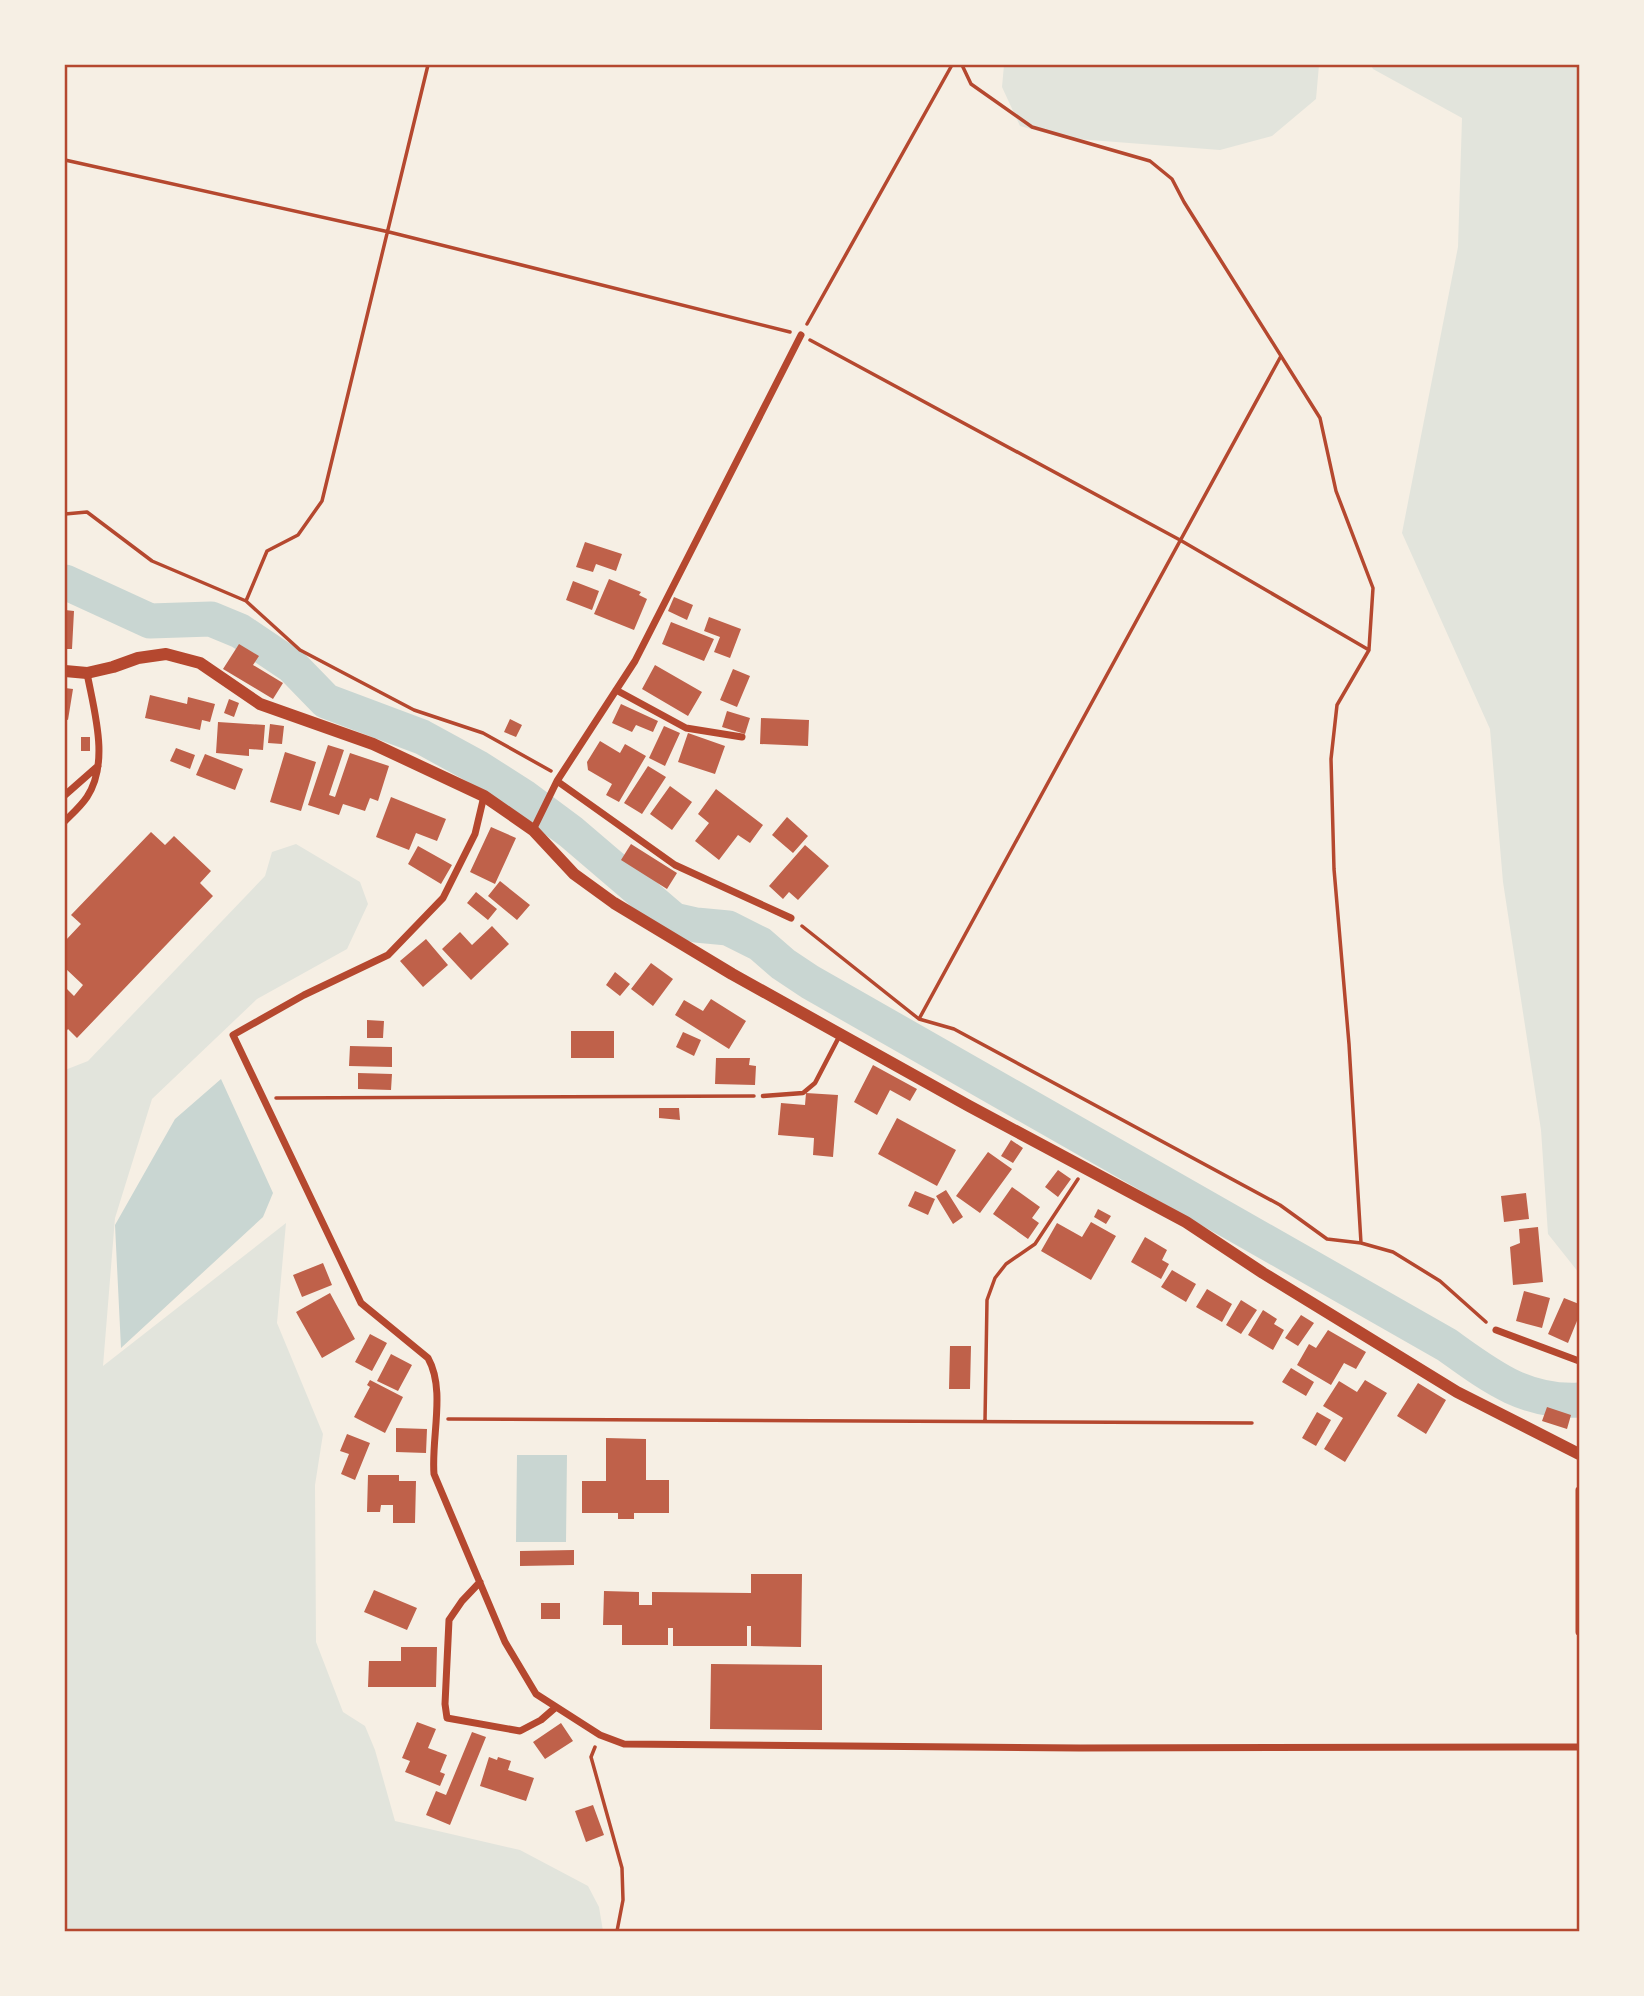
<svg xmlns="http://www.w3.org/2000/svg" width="1644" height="1996" font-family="Helvetica,sans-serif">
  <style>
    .green { fill: #e2e4dc }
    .water { fill: #c9d6d2 }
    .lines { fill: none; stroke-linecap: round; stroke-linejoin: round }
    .river { stroke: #c9d6d2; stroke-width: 35 }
    .building { fill: #bf614a }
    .path { stroke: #b5482f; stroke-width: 3.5 }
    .service { stroke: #b5482f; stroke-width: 4.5 }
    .minor { stroke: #b5482f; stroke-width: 7 }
    .tertiary { stroke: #b5482f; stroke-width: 12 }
    .neatline { fill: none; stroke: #b5482f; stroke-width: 2.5 }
  </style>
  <rect width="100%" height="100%" fill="#f6efe4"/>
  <path class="green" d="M1004,65H1319L1316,99L1272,136L1220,150L1064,138L1020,126L1002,87Z
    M1371,65H1579V1273L1548,1234L1541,1130L1503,882L1490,729L1402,533L1458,247L1462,118L1373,69Z
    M296,844L360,882L368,904L347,949L257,999L152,1099L115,1218L103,1366L286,1223L277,1323L323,1434L315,1485L316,1642L343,1712L365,1726L375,1750L395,1821L520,1850L588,1886L599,1907L603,1931H65V1070L88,1061L265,876L272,852Z"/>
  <path class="water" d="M221,1079L273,1193L263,1217L121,1348L115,1225L175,1119Z
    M517,1455H567L566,1542H516Z"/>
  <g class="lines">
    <path class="river" d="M65,582L150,621L211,619L240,631L292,666L326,701L422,737L477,767L524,797L571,832L674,920L696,925L728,928L760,944L783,964L810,982L1447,1345C1489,1375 1524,1403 1579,1400"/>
  </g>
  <path class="building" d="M585,542L622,554L616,571L596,564L593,572L576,567Z
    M609,579L641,592L639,595L647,599L634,630L594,614Z
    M573,581L599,591L592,610L566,600Z
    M674,597L693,605L687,620L668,611Z
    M65,610L74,611L72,649H65Z
    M709,617L741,629L730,658L714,652L720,637L704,631Z
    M671,622L714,639L704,661L662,644Z
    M239,644L259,656L253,665L283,683L273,699L223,669Z
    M655,665L702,692L688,716L642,689Z
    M733,669L750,676L737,707L720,700Z
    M65,688L73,689L68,720L65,719Z
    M150,695L187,704L188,697L215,704L210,722L202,720L200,730L145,718Z
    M229,699L239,703L234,717L224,713Z
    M621,704L658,721L653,732L636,725L632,732L612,723Z
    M727,711L750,718L745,734L722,727Z
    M761,718L809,720L808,746L760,744Z
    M510,719L522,725L516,737L504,732Z
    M218,722L265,725L263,750L249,749V756L216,753Z
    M270,724L284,726L282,744L268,743Z
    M664,726L680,733L665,766L649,758Z
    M688,733L725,746L715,774L678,762Z
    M81,737H90V751H81Z
    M600,741L620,753L625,744L646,756L619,802L606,795L612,784L588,770L587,762Z
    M328,745L344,750L329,795L335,797L350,753L389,766L378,801L370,798L365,811L343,804L339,815L308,805Z
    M176,748L195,755L190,769L170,761Z
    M285,752L316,762L301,811L270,802Z
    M205,754L243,769L235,790L196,775Z
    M648,766L666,777L642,814L624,803Z
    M670,786L692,802L672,830L650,814Z
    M716,789L763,825L750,843L738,835L719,860L695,841L709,823L698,814Z
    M391,797L446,819L437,841L416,833L409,850L376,837Z
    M787,817L808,836L793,853L772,835Z
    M491,827L516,838L495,884L470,872Z
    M151,832L165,845L174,836L211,871L200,883L213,896L77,1038L68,1029L65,1033V987L74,996L83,985L65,968V941L81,924L71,915Z
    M631,844L677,873L667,889L621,860Z
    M805,845L829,866L798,900L789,892L783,899L769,886Z
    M418,846L452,865L441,884L408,864Z
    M500,881L530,905L517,920L488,896Z
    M476,892L497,909L488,920L467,903Z
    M492,926L509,944L471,980L442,949L460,932L472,945Z
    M426,939L448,965L423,987L400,961Z
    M651,963L673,979L653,1006L631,989Z
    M615,972L630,984L620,996L606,985Z
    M711,999L746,1021L729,1049L675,1015L684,1000L703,1011Z
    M367,1020L384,1021L383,1038H367Z
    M571,1031H614V1058H571Z
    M683,1032L701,1040L694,1056L676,1047Z
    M350,1046L392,1047V1067L349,1066Z
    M716,1058H750L749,1065L756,1066L755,1085L715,1084Z
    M873,1065L917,1089L910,1101L890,1090L877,1115L854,1102Z
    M358,1073L392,1074L391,1090L358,1089Z
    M806,1093L838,1095L833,1157L813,1155L814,1138L778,1135L781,1103L805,1105Z
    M659,1108H679L680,1120L659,1118Z
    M897,1118L956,1150L937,1186L878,1154Z
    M1011,1140L1023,1148L1013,1163L1001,1156Z
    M988,1152L1012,1169L980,1213L956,1196Z
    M1058,1170L1071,1179L1058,1197L1045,1187Z
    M1012,1187L1040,1207L1032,1218L1039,1223L1028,1239L993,1214Z
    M946,1190L963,1217L953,1224L936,1196Z
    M915,1191L935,1199L928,1215L908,1206Z
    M1526,1193L1529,1219L1504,1222L1501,1196Z
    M1098,1209L1111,1216L1106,1224L1094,1217Z
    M1091,1222L1116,1236L1091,1280L1041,1251L1057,1223L1082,1237Z
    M1538,1227L1543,1282L1513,1285L1510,1247L1520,1243L1519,1229Z
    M1145,1237L1167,1250L1162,1260L1169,1264L1161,1279L1131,1262Z
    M323,1263L332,1285L302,1297L293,1275Z
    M1172,1270L1196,1284L1186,1302L1161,1287Z
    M1207,1289L1232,1304L1222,1322L1196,1307Z
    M1524,1291L1550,1298L1542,1328L1516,1321Z
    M330,1293L355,1339L322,1358L296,1312Z
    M1564,1298L1579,1304V1316L1568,1343L1548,1334Z
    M1241,1300L1257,1310L1241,1334L1226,1325Z
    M1263,1310L1277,1319L1274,1324L1284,1330L1273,1350L1248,1335Z
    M1301,1315L1314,1323L1298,1346L1285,1338Z
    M1328,1330L1366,1352L1356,1369L1344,1363L1331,1385L1297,1365L1309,1344L1316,1348Z
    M370,1334L387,1343L372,1371L355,1362Z
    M950,1346H971L970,1389H949Z
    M391,1354L412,1365L398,1391L377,1381Z
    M1291,1368L1314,1382L1306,1396L1282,1382Z
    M370,1380L403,1397L385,1433L354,1417L370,1387L367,1385Z
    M1365,1380L1387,1393L1345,1462L1324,1449L1343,1418L1323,1406L1339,1381L1357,1392Z
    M1418,1383L1446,1400L1426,1434L1397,1416Z
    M1547,1407L1571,1415L1567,1429L1542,1421Z
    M1317,1412L1331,1420L1316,1446L1302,1438Z
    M396,1428L427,1429L426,1453L396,1452Z
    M347,1434L370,1443L355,1480L341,1474L349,1454L340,1451Z
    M606,1438L646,1439V1480H669V1513H634V1519H618V1513H582V1481H606Z
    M368,1475H399V1481H416L415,1523H393V1505H381L380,1512H367Z
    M574,1550V1565L520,1566V1551Z
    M751,1574H802L801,1647L751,1646V1626H747V1646H673V1628H668V1645H622V1625H603L604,1591L639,1592V1605H652V1592L751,1593Z
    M374,1590L417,1608L407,1630L364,1612Z
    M541,1603H560V1619H541Z
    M401,1647H437L436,1687H368L369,1661H401Z
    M711,1664L822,1665V1730L710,1729Z
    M417,1722L436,1729L428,1748L447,1755L440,1772L445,1774L440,1786L405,1772L410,1761L402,1758Z
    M561,1723L573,1741L545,1759L533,1742Z
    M472,1732L486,1737L450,1825L426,1815L436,1791L446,1795Z
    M489,1757L497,1760L498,1757L511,1761L508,1770L534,1778L526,1801L480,1786Z
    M593,1805L604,1835L586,1842L575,1811Z"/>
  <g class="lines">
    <path class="path" d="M962,65L971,84L1032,127L1150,161L1172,179L1184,202L1320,418L1336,491L1373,588L1369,649
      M65,160L389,232L790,332
      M807,324L952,65
      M810,340L1180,540L1369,650L1337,705L1331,759L1334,869L1349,1044L1361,1243L1393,1252L1440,1281L1486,1322
      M65,514L87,512L152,561L246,601L300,650L414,710L483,733L551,771
      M246,601L267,551L298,535L322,501L428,65
      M802,926L919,1019L954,1029L1280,1205L1327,1239L1361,1243
      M919,1019L1281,356
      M276,1098L754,1096
      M448,1419L1252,1423
      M985,1421L987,1300L995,1278L1006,1264L1035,1244L1078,1179
      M595,1747L591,1757L622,1868L623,1900L617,1931"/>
    <path class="service" d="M763,1096L803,1093L815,1083L840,1035"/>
    <path class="minor" d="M616,690L686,728L742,737
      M557,781L675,865L791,918
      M65,795L98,766
      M484,796L475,834L443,898L388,955L304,995L233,1035L361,1303L428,1358C446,1390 431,1437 434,1474L505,1642L536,1694L600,1735L624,1744L1080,1748L1579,1747
      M65,821C72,814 81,806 87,797C110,762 94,711 87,673
      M533,830L557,781L635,661L801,335
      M1496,1330L1579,1361
      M1579,1490V1632
      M480,1582L462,1601L449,1620L445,1704L447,1718L520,1731L541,1720L556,1707"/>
    <path class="tertiary" d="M65,671L87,673L113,667L138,658L166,654L200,663L260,704L373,744L484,796L533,830L574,874L614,903L732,974L969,1106L1186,1222L1263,1273L1457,1392L1579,1454"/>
  </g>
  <rect width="1644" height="1996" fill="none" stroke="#f6efe4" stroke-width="133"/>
  <rect x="66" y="66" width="1512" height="1864" class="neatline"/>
</svg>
